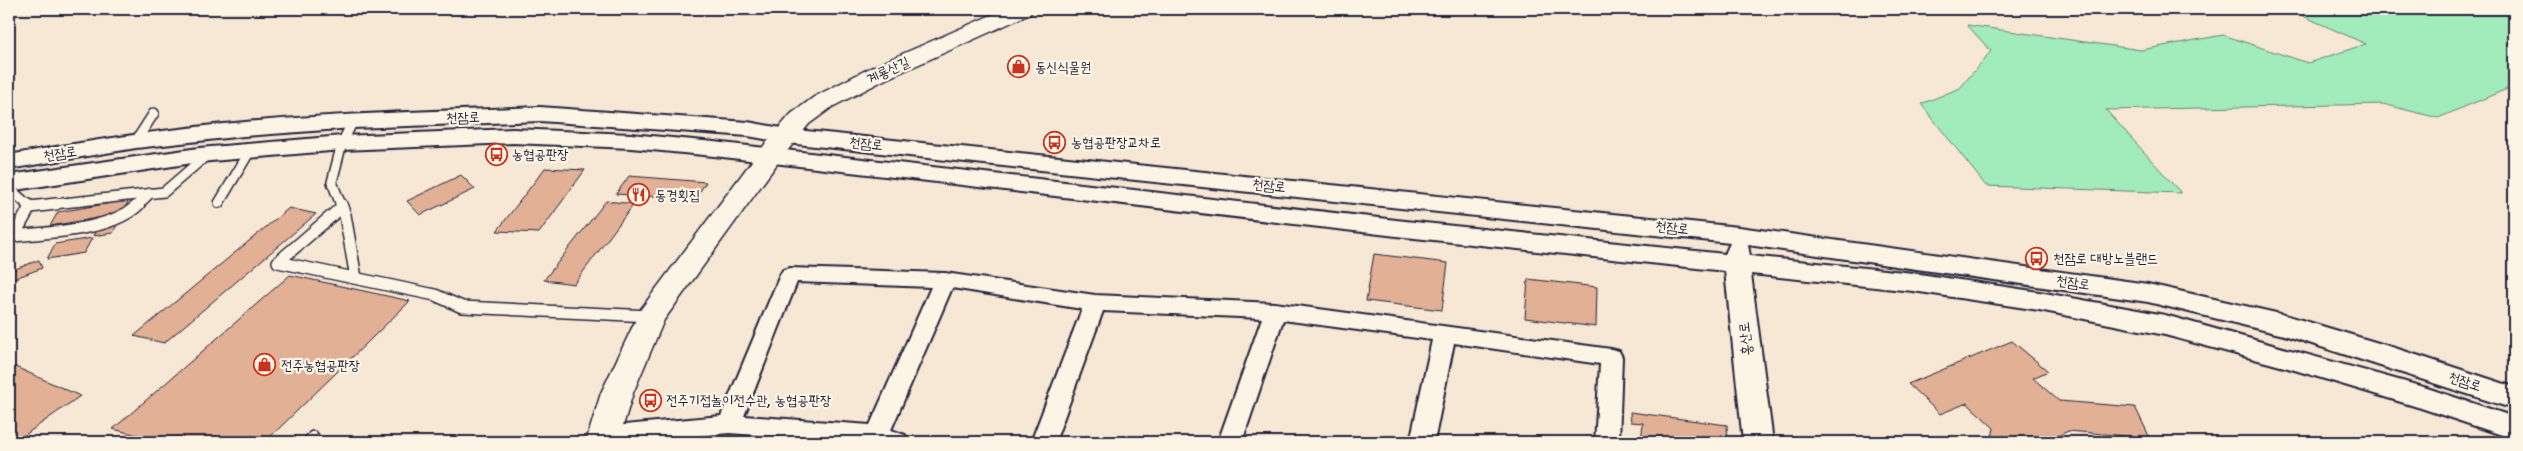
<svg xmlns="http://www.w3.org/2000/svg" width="2523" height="451" font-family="Sriracha,'Poor Story',sans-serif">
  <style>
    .green { fill: #a2ebba; stroke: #62867a }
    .building { fill: #e2b094; stroke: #22223b }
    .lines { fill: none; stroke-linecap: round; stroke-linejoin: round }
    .service-far1-casing { stroke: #22223b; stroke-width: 12 }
    .service-casing { stroke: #22223b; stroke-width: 14 }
    .minor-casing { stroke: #22223b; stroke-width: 4 }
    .tertiary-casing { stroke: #22223b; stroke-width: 4 }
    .secondary-casing { stroke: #22223b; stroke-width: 3 }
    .service-far1 { stroke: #fcf5e5; stroke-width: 9 }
    .service { stroke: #fcf5e5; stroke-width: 11 }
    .minor { fill: #fcf5e5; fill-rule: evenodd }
    .tertiary { fill: #fcf5e5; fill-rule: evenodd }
    .secondary { fill: #fcf5e5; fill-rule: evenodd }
    .labels { text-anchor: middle; stroke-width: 4.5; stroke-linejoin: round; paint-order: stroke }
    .poi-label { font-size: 14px; fill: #22223b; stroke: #fcf5e5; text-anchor: start }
    .street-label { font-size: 14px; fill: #22223b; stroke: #fcf5e5 }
  </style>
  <rect width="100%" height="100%" fill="#f7e7d5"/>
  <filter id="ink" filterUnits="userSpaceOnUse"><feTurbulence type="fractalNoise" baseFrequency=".02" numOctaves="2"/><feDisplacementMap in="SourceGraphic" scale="10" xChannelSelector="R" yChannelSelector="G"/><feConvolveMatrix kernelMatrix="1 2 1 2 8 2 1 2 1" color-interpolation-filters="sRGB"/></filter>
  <g filter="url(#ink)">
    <path class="green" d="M2287,9H2514V86L2438,118L2383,104L2106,110L2181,193L1986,186L1921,104L1960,88L1991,51L1967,25L2141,50L2223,35L2308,63L2366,44Z"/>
    <path class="building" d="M545,168L585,170L539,233L497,231Z
      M461,175L475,189L420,215L407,201Z
      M629,176L706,182L695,199L616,194Z
      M129,200L113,233L93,236L103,217L50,226L58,212Z
      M606,201L634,204L574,284L544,280Z
      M289,208L316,214L164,343L134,336Z
      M92,238L84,253L47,259L55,244Z
      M1374,254L1448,263L1442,310L1366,301Z
      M39,260L42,268L13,279L10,271Z
      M290,275L410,301L265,442H165L113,429Z
      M1528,279L1597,287L1596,327L1525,318Z
      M2012,341L2048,371L2033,378L2059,401L2135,407L2150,438L2068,431L2046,442H1991L1994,428L1967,403L1940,414L1908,384Z
      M9,364L80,396L15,442H9Z
      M1630,412L1727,425L1728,442H1641L1643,423L1631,422Z"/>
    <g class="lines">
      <defs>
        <path id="service-far1" d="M136,141L154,113
          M9,188L28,205
          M219,203L250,151
          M45,205L164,192L208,154
          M138,205L150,193
          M341,205L332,182L342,143L353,121"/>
        <path id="service" d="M27,204L30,207L56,204
          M341,204L345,215L356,278
          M30,207L14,236C50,232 112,231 139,204
          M342,207L278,262L435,295L462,307L650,316
          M309,442L313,437"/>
        <path id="minor" d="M790,268L945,273L1095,295L1275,303L1611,349L1619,351L1622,357L1619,442H1595L1600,364L1454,343L1434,442H1410L1432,340L1283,320L1242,442H1218L1262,318L1103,311L1055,442H1031L1082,309L952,288L891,430L905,435L909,442H852L729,433L633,442H595L591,436L595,430L603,427L721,416L780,275L783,270ZM797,282L931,287L870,425L744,416Z"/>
        <path id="tertiary" d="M540,107L748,122L787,129L1739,227L2148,284L2285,315L2395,348L2514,387V409L2284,335L2148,302L1748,245L1750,256L1913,273L2039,292L2165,315L2427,388L2514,417V439L2421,408L2288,368L2165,335L2039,310L1913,291L1751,274L1773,442H1743L1725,271L1405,237L714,156L631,148L513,143L342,150L199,162L9,191V175L199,148L342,136L513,129L631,134L714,142L1405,221L1725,254L1730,243L787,143L748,136L540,121L353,128L244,136L136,148L9,169V155C87,141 166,129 245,122C343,113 442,111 540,107Z"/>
        <path id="secondary" d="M1005,9H1033L1030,14L886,79L832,107L809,124L779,161L664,320L633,393L618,442H586L601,393L641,309L761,149L791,114L814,97L868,69Z"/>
      </defs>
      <use href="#service-far1" class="service-far1-casing"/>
      <use href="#service" class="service-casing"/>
      <use href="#minor" class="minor-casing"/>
      <use href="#tertiary" class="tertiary-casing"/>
      <use href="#secondary" class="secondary-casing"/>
      <use href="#service-far1" class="service-far1"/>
      <use href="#service" class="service"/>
      <use href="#minor" class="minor"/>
      <use href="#tertiary" class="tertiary"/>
      <use href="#secondary" class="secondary"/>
    </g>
  </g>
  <defs>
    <symbol id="shop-ring" viewBox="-11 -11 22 22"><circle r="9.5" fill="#fcf5e5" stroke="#c8321e" stroke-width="1.5"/><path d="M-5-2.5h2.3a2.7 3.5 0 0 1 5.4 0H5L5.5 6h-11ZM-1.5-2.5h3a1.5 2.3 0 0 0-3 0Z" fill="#c8321e"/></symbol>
    <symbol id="bus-ring" viewBox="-11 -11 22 22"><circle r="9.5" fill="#fcf5e5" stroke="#c8321e" stroke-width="1.5"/><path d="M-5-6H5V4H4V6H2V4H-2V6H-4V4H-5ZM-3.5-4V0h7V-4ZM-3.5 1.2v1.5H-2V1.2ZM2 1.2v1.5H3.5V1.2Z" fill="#c8321e"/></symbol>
    <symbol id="restaurant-ring" viewBox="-11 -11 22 22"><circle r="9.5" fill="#fcf5e5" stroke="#c8321e" stroke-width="1.5"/><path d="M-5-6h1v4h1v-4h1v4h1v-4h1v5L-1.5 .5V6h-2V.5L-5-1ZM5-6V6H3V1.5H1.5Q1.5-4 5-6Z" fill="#c8321e"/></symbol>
  </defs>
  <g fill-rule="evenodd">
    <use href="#shop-ring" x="1006" y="54" width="25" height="25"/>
    <use href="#bus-ring" x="1042" y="130" width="25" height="25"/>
    <use href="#bus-ring" x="484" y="142" width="25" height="25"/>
    <use href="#restaurant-ring" x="626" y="182" width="25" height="25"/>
    <use href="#bus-ring" x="2024" y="246" width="25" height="25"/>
    <use href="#shop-ring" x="252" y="352" width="25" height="25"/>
    <use href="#bus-ring" x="638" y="388" width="25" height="25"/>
  </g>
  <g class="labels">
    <g class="poi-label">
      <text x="1035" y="72">동신식물원</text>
      <text x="1071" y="147">농협공판장교차로</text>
      <text x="512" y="159">농협공판장</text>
      <text x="655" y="200">동경횟집</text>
      <text x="2053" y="263">천잠로 대방노블랜드</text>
      <text x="281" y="370">전주농협공판장</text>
      <text x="666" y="405">전주기접놀이전수관, 농협공판장</text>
    </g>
    <g class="street-label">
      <text transform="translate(888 70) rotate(-25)" y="5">계룡산길</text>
      <text transform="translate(463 117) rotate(-2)" y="5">천잠로</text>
      <text transform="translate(866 143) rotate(6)" y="5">천잠로</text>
      <text transform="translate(60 153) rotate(-9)" y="5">천잠로</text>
      <text transform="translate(1269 185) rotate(6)" y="5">천잠로</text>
      <text transform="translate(1672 227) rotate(6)" y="5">천잠로</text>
      <text transform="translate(2073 282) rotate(8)" y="5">천잠로</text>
      <text transform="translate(1745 339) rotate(-96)" y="5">홍산로</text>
      <text transform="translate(2465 381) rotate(18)" y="5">천잠로</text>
    </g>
  </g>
  <rect width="2523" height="451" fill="none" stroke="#fcf5e5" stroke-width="30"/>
  <rect x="15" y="15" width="2493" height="421" fill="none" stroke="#22223b" stroke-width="2" filter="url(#ink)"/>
</svg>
